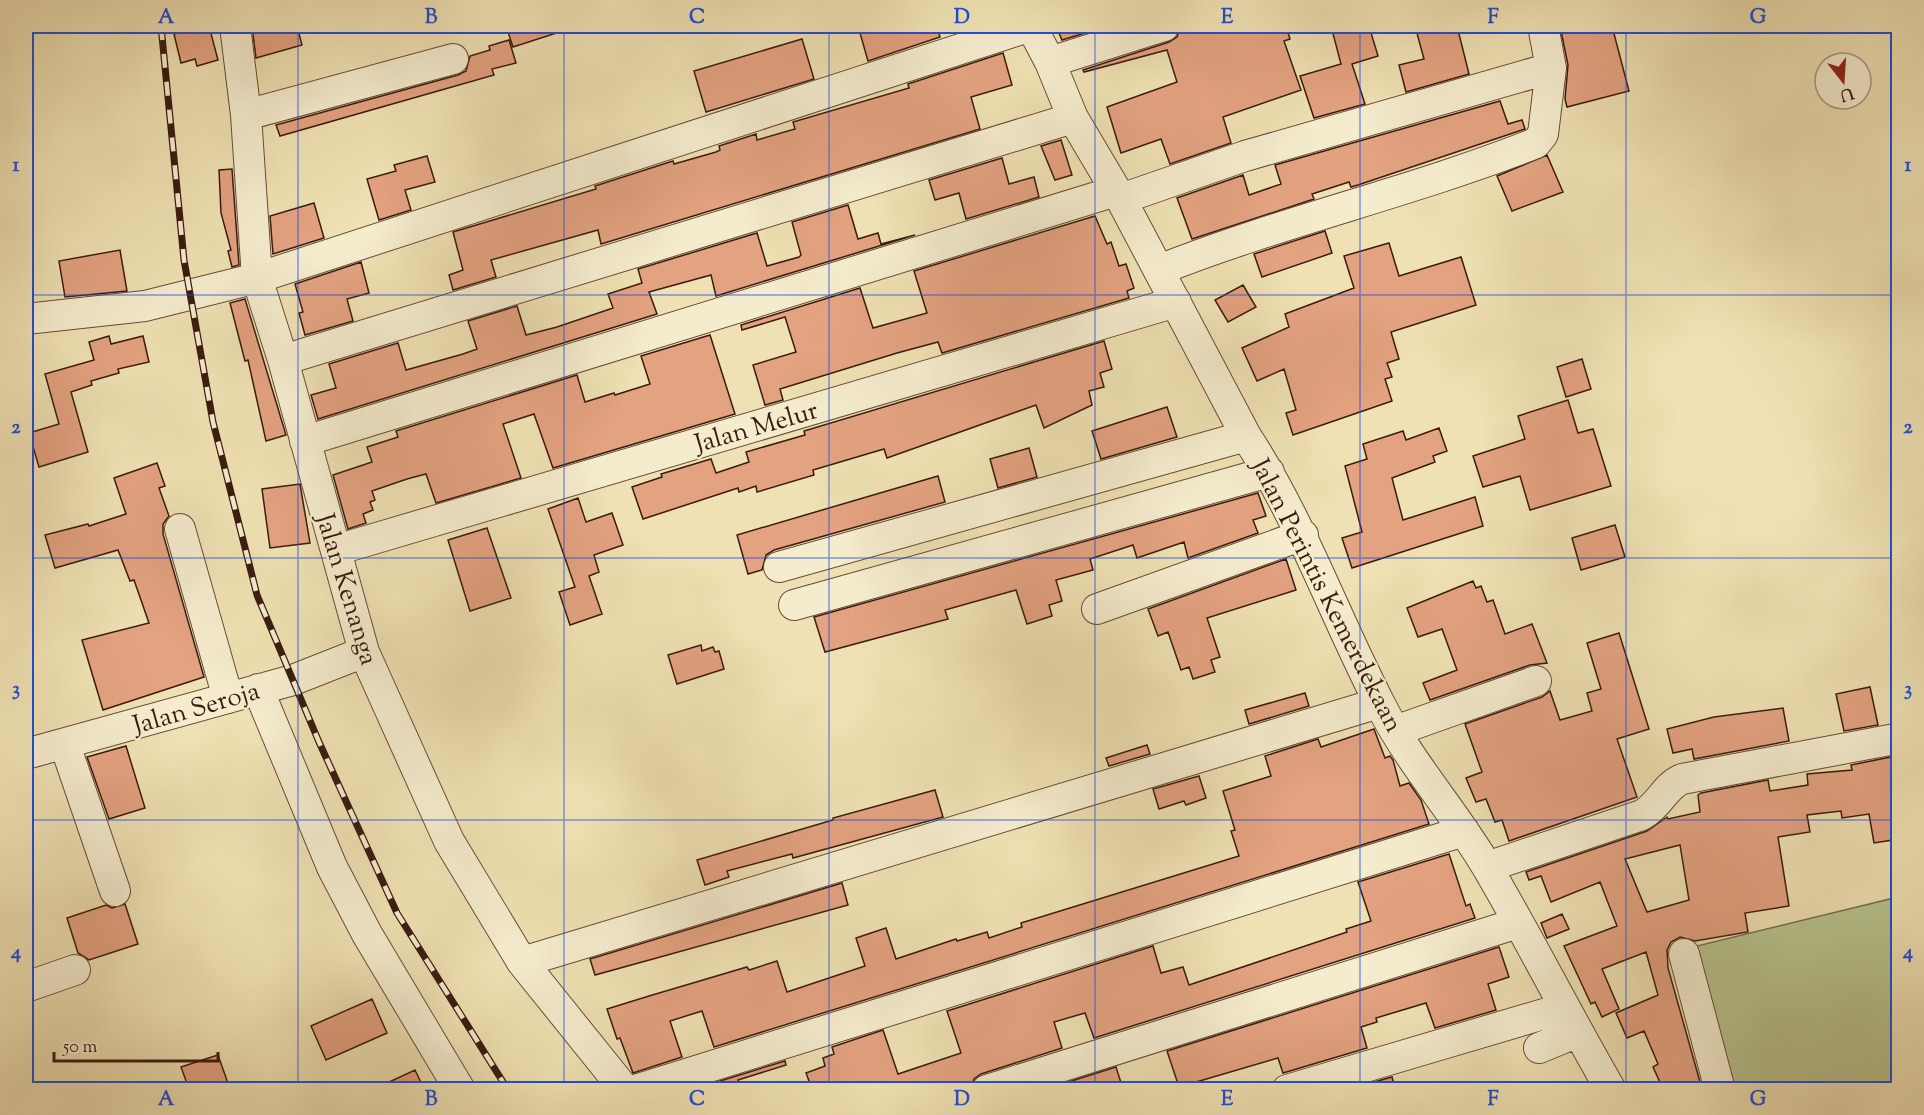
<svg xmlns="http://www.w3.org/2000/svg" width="1924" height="1115" font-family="'Sorts Mill Goudy',serif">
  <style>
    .green { fill: #b7c38e; stroke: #786f4e; stroke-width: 1.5 }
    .building { fill: #e3a280; stroke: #3a1b0f; stroke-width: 1.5; fill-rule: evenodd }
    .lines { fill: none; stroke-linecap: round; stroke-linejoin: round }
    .minor-casing { stroke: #674c38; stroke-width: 32 }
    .minor { stroke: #f5ecce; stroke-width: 30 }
    .rail-casing { stroke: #3a1b0f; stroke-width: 7 }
    .rail { stroke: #f5ecce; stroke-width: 4.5; stroke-dasharray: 14; stroke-linecap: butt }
    .grid { fill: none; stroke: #1d4ed8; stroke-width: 1.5; stroke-opacity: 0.55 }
    .labels { text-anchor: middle; stroke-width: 4.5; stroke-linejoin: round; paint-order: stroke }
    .street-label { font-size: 26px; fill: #3a1b0f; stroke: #f5ecce }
    .neatline { fill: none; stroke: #1d4ed8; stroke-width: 2 }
    .grid-label { font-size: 20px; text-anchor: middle; font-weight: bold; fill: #1d4ed8 }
  </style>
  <rect width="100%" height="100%" fill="#efe1b3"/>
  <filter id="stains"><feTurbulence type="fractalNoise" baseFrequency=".00333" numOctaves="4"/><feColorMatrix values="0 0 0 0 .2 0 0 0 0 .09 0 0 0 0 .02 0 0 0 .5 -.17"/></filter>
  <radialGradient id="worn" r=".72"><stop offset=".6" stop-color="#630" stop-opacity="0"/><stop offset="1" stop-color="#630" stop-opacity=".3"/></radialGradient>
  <path class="green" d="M1898,897V1089H1723L1693,947Z"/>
  <path class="building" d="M204,26H209L218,60L197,66L195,59L181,63L174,34Z
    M252,26H297L302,45L256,58Z
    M506,26H569V29L513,47Z
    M886,26H937L940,37L868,61L860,33Z
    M1056,26H1108L1062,40Z
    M1181,26H1286L1290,39L1284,41L1301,90L1223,117L1231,143L1170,164L1161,139L1121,153L1107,107L1177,82L1167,50L1084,72L1083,70L1169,42L1177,37Z
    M1331,26H1369L1378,56L1352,64L1365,104L1314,118L1300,76L1341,64Z
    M1415,26H1457L1469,74L1406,92L1399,65L1424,59Z
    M1560,26H1612L1629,91L1567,107L1565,99L1568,65Z
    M802,39L814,79L706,112L694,71Z
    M509,40L516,63L492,69L494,75L280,136L276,125L458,75L466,71L470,56L490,50L489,46Z
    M1003,53L1012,85L971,97L980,129L601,244L598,230L491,260L496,277L453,290L449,275L463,270L453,232L596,189L595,186L673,161L674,164L716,152L720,150L719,146L756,134L757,140L795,129L793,122L909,88L908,84Z
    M1500,101L1508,124L1522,120L1525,129L1358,185L1351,187L1349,182L1312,194L1314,199L1192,239L1177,198L1243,175L1249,195L1281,184L1275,165Z
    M1061,140L1072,175L1055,180L1041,146Z
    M1547,155L1563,192L1512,211L1497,176Z
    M427,156L435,182L405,190L411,210L379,220L367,179L396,171L394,165Z
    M1002,158L1009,184L1034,177L1039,197L966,219L959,193L935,200L929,180Z
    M232,169L239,265L232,267L228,251L231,250L221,213L219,170Z
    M314,203L324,238L273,254L270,216Z
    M848,205L858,239L878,233L881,244L915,235L716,296L711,275L649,292L657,314L318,419L311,395L336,388L329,364L398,343L406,370L463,354L477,349L468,321L517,306L526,335L557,327L613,308L608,294L642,283L638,269L757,233L767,266L799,257L801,255L792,222Z
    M1095,216L1107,244L1111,242L1119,266L1126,264L1134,288L1127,291L1129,298L942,353L938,342L897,353L780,389L783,400L765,405L753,365L796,352L785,317L742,330L741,325L860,288L873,328L927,313L914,271Z
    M1325,231L1332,253L1262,277L1254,254Z
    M1389,243L1399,276L1461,257L1476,305L1391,332L1399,359L1387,363L1392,377L1385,379L1392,401L1293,435L1286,413L1296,410L1284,369L1257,381L1242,348L1289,327L1285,314L1354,288L1344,256Z
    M120,250L127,291L65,297L59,261Z
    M361,262L369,293L347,299L353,321L305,335L299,313L303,312L295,284Z
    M1243,285L1256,307L1228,322L1215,300Z
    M245,299L286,435L266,441L248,360L245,361L230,303Z
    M710,335L735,414L553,468L534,414L503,424L521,478L436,503L426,474L407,479L372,491L375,500L370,502L373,510L363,514L366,523L348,529L333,475L372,462L367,447L398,437L396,431L577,375L585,402L614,393L615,395L650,384L641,356Z
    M109,336L111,344L143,336L149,362L118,369L119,373L91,381L92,385L71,392L88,452L39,467L29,433L59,424L45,374L94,360L89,342Z
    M1104,341L1112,369L1100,373L1104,387L1089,391L1092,405L1044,428L1036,405L887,458L884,449L813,470L814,475L757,492L756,486L739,492L738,488L643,519L632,487L662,477L661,474L711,459L716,473L749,462L746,452L805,435L804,431Z
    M1582,359L1591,389L1566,397L1557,367Z
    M1568,400L1578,433L1593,429L1611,486L1530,510L1520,476L1483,487L1473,456L1525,439L1518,416Z
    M1167,407L1177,437L1101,459L1092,431Z
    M1439,428L1447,451L1433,456L1435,462L1392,478L1403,520L1475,497L1483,526L1352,568L1342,538L1362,532L1345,466L1367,459L1363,444L1403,431L1406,440Z
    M1029,448L1037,477L998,488L990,459Z
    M157,463L165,486L159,488L169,516L163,524V534L204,677L103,710L82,640L149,623L134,580L130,581L118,550L55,568L45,535L88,524L89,526L126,514L114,478Z
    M938,476L945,502L774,550L766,555L762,570L748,574L737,535Z
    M300,484L310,543L270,548L262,489Z
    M1258,493L1266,516L1253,520L1258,533L1188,558L1184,542L1137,558L1133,545L1090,559L1093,570L1056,580L1062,601L1049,605L1052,616L1027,624L1016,590L945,610L948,619L825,652L814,617Z
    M578,498L586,522L612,513L623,545L594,555L599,572L589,576L602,614L570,625L559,592L575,587L548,509Z
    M1615,525L1625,557L1581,570L1572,538Z
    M487,528L511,598L470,611L448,540Z
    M1286,559L1296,590L1207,618L1220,657L1211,660L1215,672L1193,679L1189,667L1181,670L1168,632L1158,636L1148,609Z
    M1473,581L1476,588L1481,586L1487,602L1493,600L1505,634L1532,624L1547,663L1530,665L1430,700L1423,683L1457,670L1442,629L1418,637L1407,608Z
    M1619,633L1649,729L1617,739L1637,797L1509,841L1502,820L1495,822L1486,799L1476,802L1466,778L1482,772L1465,724L1542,697L1550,691L1560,720L1592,711L1587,693L1601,689L1587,643Z
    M701,645L702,651L713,647L715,652L719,651L724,669L677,684L668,655Z
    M1870,687L1878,725L1844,731L1836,694Z
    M1305,693L1309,706L1249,724L1245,710Z
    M1783,708L1789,741L1694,759L1692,749L1673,753L1667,729L1714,717Z
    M1374,729L1385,758L1390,756L1393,760L1400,786L1409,783L1421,800L1429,824L714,1047L702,1011L670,1021L682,1057L633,1073L620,1038L617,1039L607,1009L649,996L747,967L749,970L777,961L787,992L865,966L856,938L886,928L896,959L956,939L957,941L987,932L989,938L1022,927L1021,923L1239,856L1231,831L1235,830L1223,791L1271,776L1265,756L1318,739L1321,747Z
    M1147,745L1150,754L1109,766L1106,758Z
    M126,746L145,808L109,819L87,757Z
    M1891,757L1899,801V839L1874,843L1869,814L1842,818L1841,811L1807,815L1810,832L1778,837L1789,906L1745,913L1748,932L1695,941L1680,937L1671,942L1667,950L1668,968L1702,1089H1663L1653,1067L1658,1064L1644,1031L1627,1038L1616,1013L1658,995L1646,952L1602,969L1619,1009L1602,1017L1595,1002L1591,1004L1564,946L1617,926L1600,882L1551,902L1541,876L1529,880L1526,872L1647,831L1667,817L1668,819L1700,812L1698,795L1701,793L1768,780L1770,791L1808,785L1807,774L1852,770L1851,765ZM1680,845L1689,900L1647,912L1625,859Z
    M1199,776L1206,798L1186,805L1184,801L1159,809L1153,789Z
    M935,790L943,817L793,858L792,854L727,871L729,877L705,885L697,860L833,820V818Z
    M1449,854L1466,906L1470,904L1475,918L1094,1038L1085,1013L1054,1022L1062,1048L981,1074L974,1079L970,1089H812L806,1073L825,1066L823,1058L834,1054L832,1047L883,1030L898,1074L961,1053L947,1011L1153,946L1161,973L1183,967L1189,985L1347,932L1346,929L1371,921L1358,882Z
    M842,883L848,905L595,975L590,959Z
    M125,904L138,944L89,960L78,953L67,918L106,905L112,908Z
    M1562,914L1569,929L1547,938L1541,923Z
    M1499,947L1509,977L1488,984L1496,1010L1435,1028L1426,1003L1376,1018L1377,1022L1361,1027L1367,1048L1283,1073L1278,1058L1179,1087L1167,1051Z
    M372,999L387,1033L326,1060L311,1026Z
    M218,1055L230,1089H189L181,1067Z
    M785,1061L786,1065L738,1080L741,1089H694Z
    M1116,1067L1123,1089H1046Z
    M415,1070L424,1089H374Z
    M1392,1077L1395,1089H1349Z"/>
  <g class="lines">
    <defs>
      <path id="minor" d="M235,26L246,115L257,278L283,360L364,652L449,841L522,962L625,1090
        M1031,26L1050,62L1073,118L1121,199L1246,436C1301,520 1334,615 1380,704C1409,762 1454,811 1487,867C1530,940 1568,1016 1611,1090
        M1050,62L1164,26
        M246,115L453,59
        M1121,199L1245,156L1551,68
        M1159,270C1282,221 1412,192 1536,143L1543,134L1551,68L1543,26
        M26,319L145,306L257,278L1031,26
        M283,360L1073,118
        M305,441L1116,191
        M180,529L228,698
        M336,550L1176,302
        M779,567L1246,436
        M794,605L1269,472
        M1097,609L1303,535
        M258,689L332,867L367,934L460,1090
        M1395,731L1536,681
        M65,745L115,891
        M26,754L293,680L364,652
        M1487,867L1642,815C1660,805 1665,786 1682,779L1895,739
        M1684,954L1720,1090
        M522,962L1379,703
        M26,987L75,970
        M1539,1048L1578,1032
        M635,1090L1464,831
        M987,1090L1518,923
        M1287,1090L1564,1008"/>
    </defs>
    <use href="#minor" class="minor-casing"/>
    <use href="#minor" class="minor"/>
    <defs>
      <path id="rail" d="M161,26L184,260L213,422L257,595L319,742L397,913L508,1090"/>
    </defs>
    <use href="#rail" class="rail-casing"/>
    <use href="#rail" class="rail"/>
  </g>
  <path class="grid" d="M298,26V1090M564,26V1090M829,26V1090M1095,26V1090M1360,26V1090M1626,26V1090M26,295H1898M26,558H1898M26,820H1898"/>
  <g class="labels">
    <g class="street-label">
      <text transform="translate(756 426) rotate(-16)" y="9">Jalan Melur</text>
      <text transform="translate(348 589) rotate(73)" y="9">Jalan Kenanga</text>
      <text transform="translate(1328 595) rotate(63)" y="9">Jalan Perintis Kemerdekaan</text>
      <text transform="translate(196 707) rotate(-16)" y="9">Jalan Seroja</text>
    </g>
  </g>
  <rect width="1924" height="1115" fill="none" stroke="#efe1b3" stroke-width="66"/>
  <g transform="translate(1843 81) rotate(163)"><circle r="28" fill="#f5ecce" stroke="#aa9882" stroke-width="1.5"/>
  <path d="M0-4.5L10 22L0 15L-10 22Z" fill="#8f2418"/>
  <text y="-9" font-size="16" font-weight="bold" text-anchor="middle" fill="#3a1b0f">U</text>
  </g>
  <path d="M54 1052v9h164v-9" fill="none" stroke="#3a1b0f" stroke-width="3"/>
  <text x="63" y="1052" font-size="18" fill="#3a1b0f" stroke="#f5ecce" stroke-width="4.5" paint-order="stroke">50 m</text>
  <rect x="33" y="33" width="1858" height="1049" class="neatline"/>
  <g class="grid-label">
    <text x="166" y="23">A</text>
    <text x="431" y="23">B</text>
    <text x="697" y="23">C</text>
    <text x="962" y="23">D</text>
    <text x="1227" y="23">E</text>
    <text x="1493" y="23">F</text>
    <text x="1758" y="23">G</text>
    <text x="16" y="171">1</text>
    <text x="1908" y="171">1</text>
    <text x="16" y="433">2</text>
    <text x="1908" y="433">2</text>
    <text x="16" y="695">3</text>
    <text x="1908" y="695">3</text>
    <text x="16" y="958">4</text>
    <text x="1908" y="958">4</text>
    <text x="166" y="1105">A</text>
    <text x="431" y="1105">B</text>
    <text x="697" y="1105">C</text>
    <text x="962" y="1105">D</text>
    <text x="1227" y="1105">E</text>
    <text x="1493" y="1105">F</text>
    <text x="1758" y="1105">G</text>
  </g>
  <rect width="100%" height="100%" filter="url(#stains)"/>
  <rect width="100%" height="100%" fill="url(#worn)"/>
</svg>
